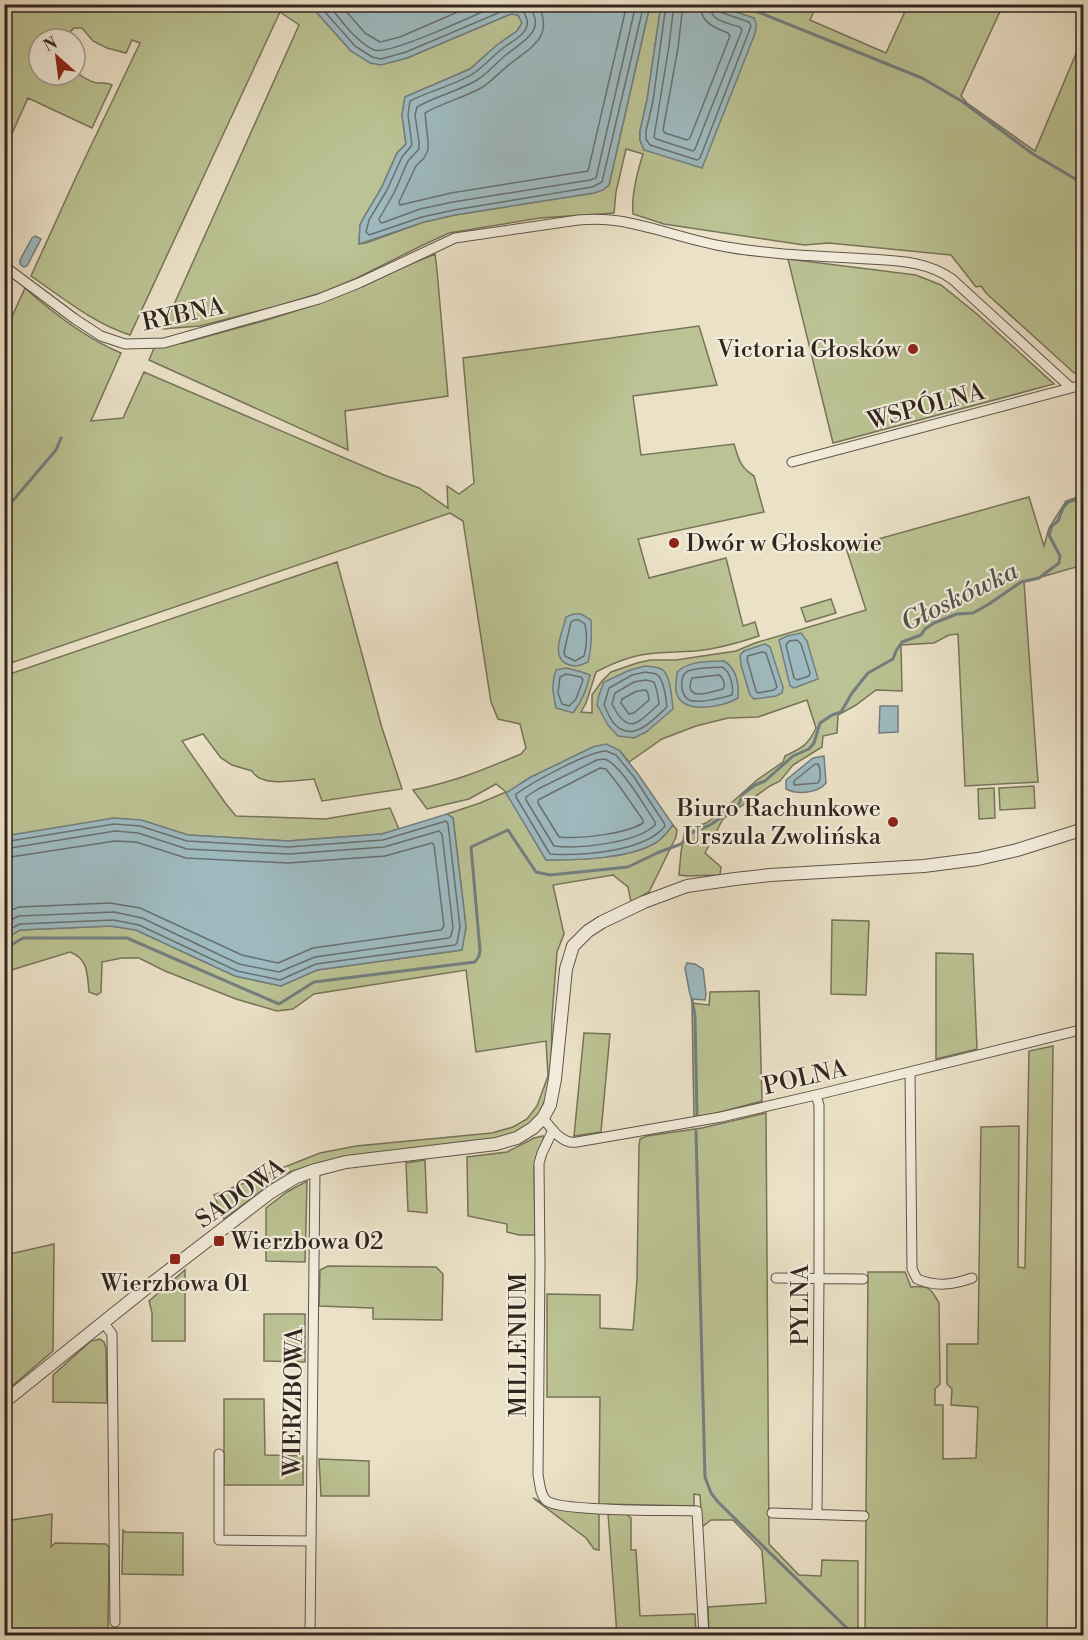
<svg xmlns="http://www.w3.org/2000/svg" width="1088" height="1640" font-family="'Libre Bodoni',serif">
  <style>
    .green { fill: #bbc293; stroke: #76745a; stroke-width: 1.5 }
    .water { fill: #9ebac0; stroke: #737e80; stroke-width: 1.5 }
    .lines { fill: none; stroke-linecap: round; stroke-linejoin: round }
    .shore { stroke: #687070; stroke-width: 1.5 }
    .stream { stroke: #737e80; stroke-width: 3 }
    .minor-casing { stroke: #60544a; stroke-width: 11 }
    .tertiary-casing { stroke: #60544a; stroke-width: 14 }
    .minor { stroke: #f2ecdb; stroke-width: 9 }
    .tertiary { stroke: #f2ecdb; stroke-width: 12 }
    .poi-dot { fill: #8f2418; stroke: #f2ecdb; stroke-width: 2 }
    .labels { text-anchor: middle; stroke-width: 4.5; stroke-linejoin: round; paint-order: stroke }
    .street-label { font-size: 24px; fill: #322520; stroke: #f2ecdb }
    .poi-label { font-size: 24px; fill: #322520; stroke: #f2ecdb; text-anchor: end }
    .water-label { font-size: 26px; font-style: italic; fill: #525250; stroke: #f2ecdb }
  </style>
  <rect width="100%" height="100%" fill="#ebe1c7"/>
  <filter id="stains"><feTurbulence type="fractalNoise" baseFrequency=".00333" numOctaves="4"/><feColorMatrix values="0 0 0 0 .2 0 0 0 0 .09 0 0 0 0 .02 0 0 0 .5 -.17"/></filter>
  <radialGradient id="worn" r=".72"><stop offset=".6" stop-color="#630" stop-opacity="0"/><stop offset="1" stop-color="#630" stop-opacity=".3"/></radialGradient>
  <path class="green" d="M4,5H310L351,51L407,58L511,14L518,15L522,23L517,31L497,45L470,69L405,97L402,115L406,144L397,153L382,187L364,217L360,225L359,244L366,243L424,222L455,215L594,193L609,185L650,5H661L647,100L640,131V140L644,150L754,18L715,5H817L810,20L886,53L908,5H1003L961,96L967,103L1035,151L1083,37L1084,158L1081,163L1084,170L1083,377H1081L1073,372L987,294L981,286L976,287L951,255L829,243L804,245L664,224L633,214C631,195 637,173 643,154L626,149L616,192L614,213L540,218L449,233L421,246L357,278L321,293L274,307L200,326L163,329L299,25L280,12L130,335C93,323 63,298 31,276L77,175L140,43L132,40L126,53L107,48L93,41L82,28H74L70,32L67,39H39V75H75V71C82,77 88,81 97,83C103,83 107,82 112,85L92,128L28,98L5,149Z
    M435,254L437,270L448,396L345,411L348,450L149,360L155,346L183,343L270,319L314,305L361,287L394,271Z
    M788,259L916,275L941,285L977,314L1054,384L833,443Z
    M25,288C54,314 85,338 121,353L91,421L123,418L144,372L384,475L419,488L448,508L447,486L459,494L474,483L463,358L699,326L717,385L633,396L641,455L734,444C739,460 740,467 754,476L764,512L638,539L649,578L726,558L743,626L755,622L759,636C738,643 717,649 695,651C680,652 664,652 648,654C630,656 613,663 596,672L586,703L581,712L592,713V695L602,681L611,672L637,663L650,660H676L736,651L755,643L866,610L846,548L1029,497L1044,546L1049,528L1066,501L1083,495V565L1024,582L1038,782L965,786L958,634L949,635L934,643L901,645L902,691L876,690L856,705L838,715L837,733L823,736L822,747L793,765L780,781L770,786L723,819L705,853L721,867L720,875L687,876L679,875L681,852L685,830L706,823L719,814L757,780L783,762L785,756C802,748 808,745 816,728L807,700L758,717L728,718L696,726L662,739L629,762L619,750L593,747L531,777L507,793L546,860C578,860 630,859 657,842C664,837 668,831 673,825L677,830L676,837L649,892L631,902L628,887L613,875L553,885L564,934L557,952L552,1016L551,1076L547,1095L540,1112L529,1125L515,1134L501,1139L347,1157L314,1164L284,1174L224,1219L214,1195L320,1153L356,1146L492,1133L513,1127L527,1119L537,1106L548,1076L546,1041L476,1052L466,970L314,994L293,1009L277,1011L236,999L165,971L139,958H122L102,962L101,992L97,995L89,992C87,975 89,959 70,952L5,972V939L20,930L111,926L136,930L235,976L281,986L317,970L461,950L466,927L453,818L447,814L480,803L506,792L496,784L469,799L427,809L413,790C454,782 483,770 521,754L526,748L520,724L498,719L491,702L463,521L450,513L5,665V332Z
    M337,562L382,728L402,789L322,801L314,779C297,780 261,788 252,771L232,765L221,758L203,734L182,741L226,804L236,816L325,819L390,808L399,829L382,834L288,841L188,835L141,820L5,839L4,676Z
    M831,599L836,613L806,622L801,608Z
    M1034,786L1035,808L1000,810L999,788Z
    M994,788L995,818L979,819L978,789Z
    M832,920L869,921L866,995L831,994Z
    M936,953L973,954L977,1049L936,1059Z
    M759,991L762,1101L694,1119L692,1003L709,1005L710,992Z
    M584,1033L610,1034L601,1132L574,1136Z
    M1053,1046L1047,1635L865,1636L868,1272H905L911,1287C928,1285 931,1288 939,1303L940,1384L935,1389V1405H943V1459L976,1458L978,1407L951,1405L952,1389L947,1384V1344H978L981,1127L1019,1126L1018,1267L1025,1268L1029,1051Z
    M766,1113L769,1544L799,1575L821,1576L822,1560L858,1561V1635H709L708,1607L766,1603L762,1550L733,1520H711L702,1527L700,1495L694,1494V1506L599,1504L600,1397H547V1294L600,1295V1328L633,1330L637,1280L639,1146L640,1139L647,1136L702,1128Z
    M543,1136L544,1141L534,1166L535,1235H519L507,1232V1224L468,1216L467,1157L507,1152L534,1138Z
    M425,1160L427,1213L408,1211L406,1163Z
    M307,1181L305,1262L266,1261V1208L287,1192Z
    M54,1244L53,1351L5,1392V1255Z
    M328,1266L436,1267L443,1274L442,1320L373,1319V1308L319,1306L320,1270Z
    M185,1270V1341H152V1313L149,1301Z
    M264,1314H305V1362L264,1361Z
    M100,1339L104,1342L106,1348L107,1403L53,1402V1375L91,1341Z
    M224,1399H264L265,1455L303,1456V1485H224Z
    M319,1459L369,1461V1496H321Z
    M533,1498L554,1509L599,1513V1550L594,1549L586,1538Z
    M608,1513H624L631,1518V1550H636L640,1616L695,1614L696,1635H617Z
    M52,1514L51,1547L55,1543L106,1544L109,1547L108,1635L5,1636V1521Z
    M123,1530L125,1532L183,1533V1575L122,1574Z
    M211,1629L271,1630V1635H211Z"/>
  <path class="water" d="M310,5H650L609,185L603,190L594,193L455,215L424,222L359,244L360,225L364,217L382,187L397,153L406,144L402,115L405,97L470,69L497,45L517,31L522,23L518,15L511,14L407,58L381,65L370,63L351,51Z
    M661,5H715L754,18C758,25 756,29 754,36L702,168L644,150L640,140V131L647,100Z
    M35,236L41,239L27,266L24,267L20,264V260L32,238Z
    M573,614H581L591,620C592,635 592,647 588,662C579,666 574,668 565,663C551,654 563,631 566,617Z
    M801,633L807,641L818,679L794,688L790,686L779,640L787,636Z
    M765,644L770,647L783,687L782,693L776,696L754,699L750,695L741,665L740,655L744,651Z
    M724,661C737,669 739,684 738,698C723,707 681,716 676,691C675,685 677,677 677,672C690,660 708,662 724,661Z
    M645,666C651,667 659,666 664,671C671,679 672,699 673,709L646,732L634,738L618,736L608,725L597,705L599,695L604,682L630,670Z
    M566,668L582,672L590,675C587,690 582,701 573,713L556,708C553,694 551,683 556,670Z
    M880,706H898V732L879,733Z
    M606,744L619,750L638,774L673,825C668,831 664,837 657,842C630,859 578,860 546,860L506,793L531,777L593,747Z
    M824,756L826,783C818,793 798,795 786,789V780L813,758Z
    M447,814L453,818L466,927L462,950L317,970L281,986L235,976L136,930L111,926L20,930L5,939V836L114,818L141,820L188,835L288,841L382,834Z
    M687,963L695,964L703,969L706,994L705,1000L692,999L690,995L685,968Z"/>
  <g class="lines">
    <path class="shore" d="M318,4L355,46L372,57L381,59L406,52L510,8L522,10C537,30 517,38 503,48C493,56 485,65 474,73C458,84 429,91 410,101L408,115L412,145L402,157L387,190L369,220L366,232L369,235L422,217L454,210L592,187L602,182L644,4
      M328,4C341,20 355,41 374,50C388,56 480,13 499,4
      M340,4L365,33L380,42L400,37L476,4
      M527,4C549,30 523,41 506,55C496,63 488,73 477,80C459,91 436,96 417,107L415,115L419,142V149L408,161L394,193L379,219L380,222L382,223L420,209L453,202L590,180L596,178L636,4
      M538,4C553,35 536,44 514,61C502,69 493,81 481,88C463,98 442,103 425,113L428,141V150L424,158L416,166L399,202L400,205L451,193L588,171L627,4
      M666,4L653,101L646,131V139L650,145L697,160L700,158L751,26L749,22L720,12L717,9V4
      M674,4L669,46L654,137L656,139L693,151L695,149L742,30L740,27C726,23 710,21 709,4
      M683,4L678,48L663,130L665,133L687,140L690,138L730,36L728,33C713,27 701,23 700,4
      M574,620H579L585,624C587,634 587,646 584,656L575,661L565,656L564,652L571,622Z
      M797,640L801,644L810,673L809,676L797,680L794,678L786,645L789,641Z
      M762,652L766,653L777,687L774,690L758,693L756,691L747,659L748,656Z
      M722,667C730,671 734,686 732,695C722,698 698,704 689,700C680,695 679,675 688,671C698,667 712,668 722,667Z
      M646,672C647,673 655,673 656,674C664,677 666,699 667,707C656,717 637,739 621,729C612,725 608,713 604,705L609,688L632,675Z
      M566,674L581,677L583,680L576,699L569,706L562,704L558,693L560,677Z
      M719,675C723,677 726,685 723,689C709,693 683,702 692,678Z
      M646,680L654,682L657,691L659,704C637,724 628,736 612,704L615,693L634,682Z
      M646,690L648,693L649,700L634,713L629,714L621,703L622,699L637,691Z
      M606,751L616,755L634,777L664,823L665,826C645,852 581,856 550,854L516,797V794C533,782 587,752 606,751Z
      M605,759C621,765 645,807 655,822V825C637,843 579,849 554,846L526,800V797L538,789L597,760Z
      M815,764H818C821,769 821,779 818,783L794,785V781Z
      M600,768L606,769L620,787L643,820V823C626,834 579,839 559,837L538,803V800Z
      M4,842L114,824L140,826L187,841L288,847L383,840L446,821L448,824L460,927L457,943L455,945L316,964L280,980L237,971L139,925L113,920L20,924L4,932
      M4,849L115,831L138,833L187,849L289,854L384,847L439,831L442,834L453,927L451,936L449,938L315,957L279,972L239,964L142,918L114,912L19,916L4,923
      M4,858L115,841L136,842L186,858L288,863L385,856L432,843L434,845L444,926L441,930L313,948L278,963L242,955L140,908L110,903L19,907L4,913"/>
    <path class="stream" d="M738,4L922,78L963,102L1033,154L1084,184
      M4,511L56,450L61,438
      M4,949L23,938H127L279,1004L314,982L475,962L479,956L480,950L471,847L508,830L536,872L550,875L628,867L657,853L681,844L691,833L710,825L738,806L743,794L755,785L765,781L793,756L809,749L814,743L820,723L832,715L841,712L852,693L868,673L893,659L896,651L902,642L921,635L925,629L934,623L957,614L973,613L989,604L1021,582L1039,578L1059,563L1060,556L1049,535L1052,526L1058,521L1063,508L1068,502L1084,497
      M692,999L695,1016L697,1115
      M696,1131L705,1477L711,1493L718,1502L854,1635"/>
    <defs>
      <path id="minor" d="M4,266L75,319L101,336L125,344L164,343L319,299L359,283L455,238L578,220C592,219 606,219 619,221C656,227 690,241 727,247C773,255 821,256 869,259C898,261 927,261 952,279L1070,387
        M792,462L1082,385
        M910,1072L912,1269L917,1279C937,1287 952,1285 972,1278
        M816,1095L819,1105V1278L817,1514
        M543,1118C551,1128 562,1145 577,1142L721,1117L820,1094L1084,1029
        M553,1130L542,1153L539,1163L540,1263L538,1475C540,1484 540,1496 547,1501C562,1512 671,1510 697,1511L704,1636
        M776,1278L863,1279
        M103,1322L112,1334L115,1622
        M219,1454V1540L311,1541
        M772,1513L864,1516
        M310,1636L315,1170"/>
      <path id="tertiary" d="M1084,384L1082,385L1084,391
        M4,1402L155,1281L271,1192L296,1177L315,1170L346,1162L496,1144L517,1138L533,1128L543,1118L550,1105L555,1079L566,969L573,946L588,931L602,922L644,902L687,886L735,879L770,875L924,866L978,859L1017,850L1084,829"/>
    </defs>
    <use href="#minor" class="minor-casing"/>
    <use href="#tertiary" class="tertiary-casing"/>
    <use href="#minor" class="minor"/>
    <use href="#tertiary" class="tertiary"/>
  </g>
  <g class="poi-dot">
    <circle cx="913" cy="349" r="6"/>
    <circle cx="674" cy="543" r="6"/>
    <circle cx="893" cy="822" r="6"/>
    <rect x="213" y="1235" width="12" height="12" rx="3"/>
    <rect x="169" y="1253" width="12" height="12" rx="3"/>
  </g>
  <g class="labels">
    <g class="street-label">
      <text transform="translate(183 314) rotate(-12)" y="8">RYBNA</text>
      <text transform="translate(926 406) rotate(-15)" y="8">WSPÓLNA</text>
      <text transform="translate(805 1077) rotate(-13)" y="8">POLNA</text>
      <text transform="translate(240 1193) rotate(-35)" y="8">SADOWA</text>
      <text transform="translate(800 1305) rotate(-90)" y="8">PYLNA</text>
      <text transform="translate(518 1345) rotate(-90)" y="8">MILLENIUM</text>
      <text transform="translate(293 1402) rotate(-89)" y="8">WIERZBOWA</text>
    </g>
    <g class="poi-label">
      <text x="901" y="357">Victoria Głosków</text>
      <text x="686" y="551" text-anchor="start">Dwór w Głoskowie</text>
      <text x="881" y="816">Biuro Rachunkowe<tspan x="881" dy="28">Urszula Zwolińska</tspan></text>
      <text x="231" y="1249" text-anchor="start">Wierzbowa 02</text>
      <text x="175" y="1291" text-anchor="middle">Wierzbowa 01</text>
    </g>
    <g class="water-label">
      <text transform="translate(959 596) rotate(-26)" y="9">Głoskówka</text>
    </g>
  </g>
  <rect width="1088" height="1640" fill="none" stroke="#ebe1c7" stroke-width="24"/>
  <rect x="6" y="6" width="1076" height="1628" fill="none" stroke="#322520" stroke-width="3"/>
  <rect x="12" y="12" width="1064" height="1616" fill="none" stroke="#322520" stroke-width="1.5"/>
  <g transform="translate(57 57) rotate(332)"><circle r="28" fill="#f2ecdb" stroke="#a59c90" stroke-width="1.5"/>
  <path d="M0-4.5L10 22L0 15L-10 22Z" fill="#8f2418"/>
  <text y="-9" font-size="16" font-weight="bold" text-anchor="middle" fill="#322520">N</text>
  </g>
  <rect width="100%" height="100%" filter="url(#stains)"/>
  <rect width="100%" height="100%" fill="url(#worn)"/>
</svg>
